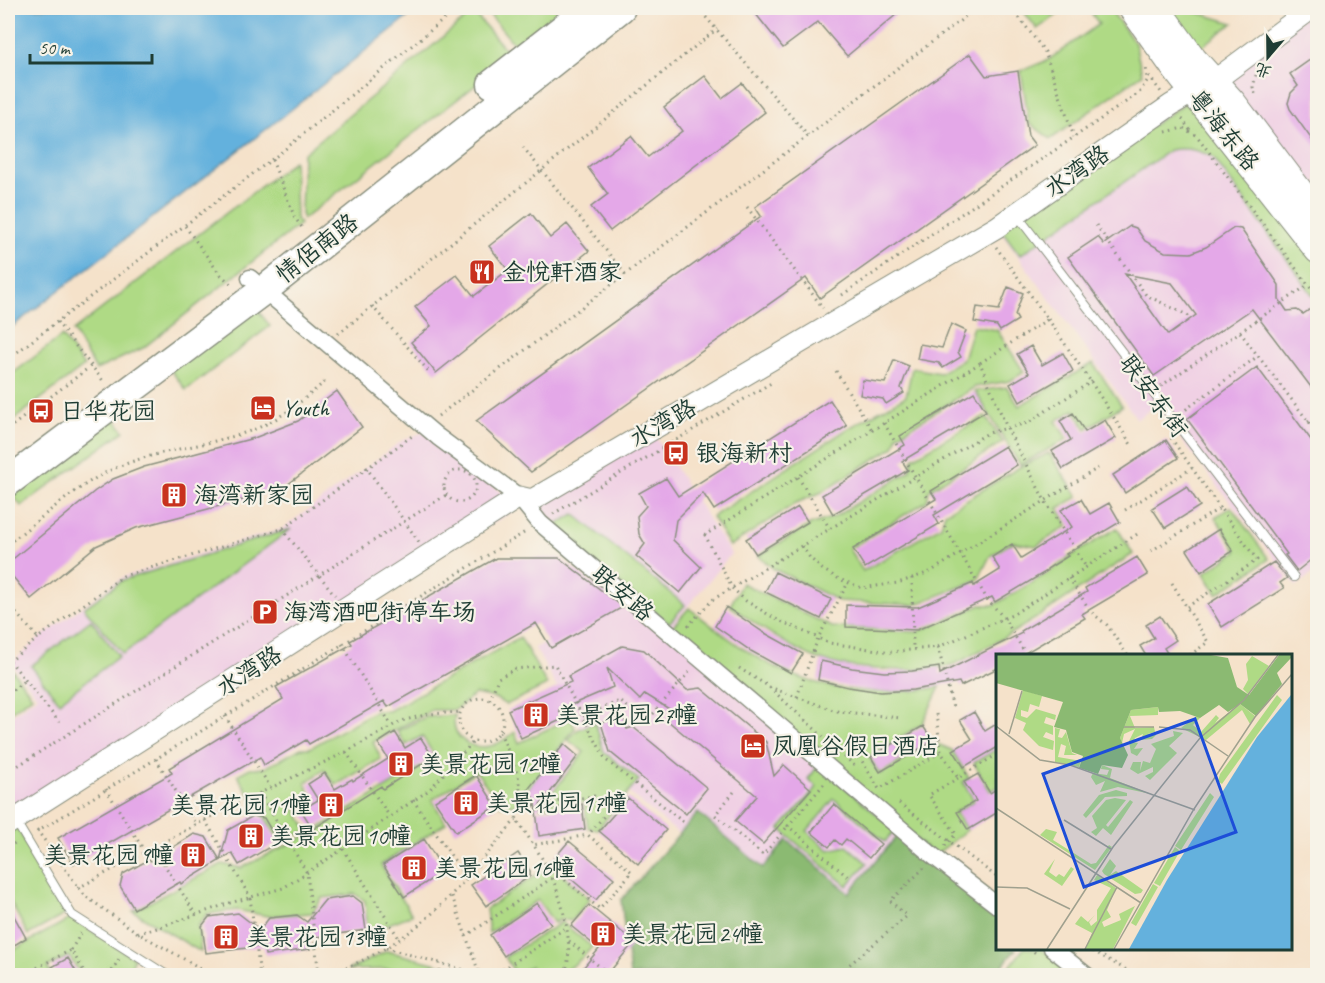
<svg xmlns="http://www.w3.org/2000/svg" width="1325" height="983" font-family="Caveat,'LXGW WenKai TC',sans-serif">
  <style>
    .built { fill: #f0d0e4 }
    .green { fill: #afda85; stroke: #678c5c; stroke-width: 1.5 }
    .forest { fill: #8bba72; stroke: #557c53; stroke-width: 1.5 }
    .water { fill: #64b1dd; stroke: #427788; stroke-width: 1.5 }
    .building { fill: #e4a8e8; fill-rule: evenodd }
    .lines { fill: none; stroke-linecap: round; stroke-linejoin: round }
    .service-casing { stroke: #8a907f; stroke-width: 10 }
    .minor-casing { stroke: #8a907f; stroke-width: 19 }
    .tertiary-casing { stroke: #8a907f; stroke-width: 23 }
    .primary-casing { stroke: #8a907f; stroke-width: 29 }
    .trunk-casing { stroke: #8a907f; stroke-width: 31 }
    .path { stroke: #8a907f; stroke-width: 3; stroke-dasharray: 1.5 4.5; stroke-linecap: butt }
    .service { stroke: #fff; stroke-width: 8 }
    .minor { stroke: #fff; stroke-width: 16 }
    .tertiary { stroke: #fff; stroke-width: 21 }
    .primary { stroke: #fff; stroke-width: 27 }
    .trunk { stroke: #fff; stroke-width: 28 }
    .labels { text-anchor: middle; stroke-width: 4.5; stroke-linejoin: round; paint-order: stroke }
    .street-label { font-size: 24px; fill: #1f3d34; stroke: #f7f3e8 }
    .poi-label { font-size: 24px; fill: #1f3d34; stroke: #f7f3e8; text-anchor: start }
    .inset-road { fill: none; stroke: #9fa08e; stroke-width: 1.5 }
    .view { fill: #1d4ed8; fill-opacity: 0.15; stroke: #1d4ed8; stroke-width: 3 }
    .inset-edge { fill: none; stroke: #1f3d34; stroke-width: 3 }
  </style>
  <rect width="100%" height="100%" fill="#f7f3e8"/>
  <filter id="ink" filterUnits="userSpaceOnUse"><feTurbulence type="fractalNoise" baseFrequency=".0167" numOctaves="2"/><feDisplacementMap in="SourceGraphic" scale="12" xChannelSelector="R" yChannelSelector="G"/><feConvolveMatrix kernelMatrix="1 2 1 2 8 2 1 2 1" color-interpolation-filters="sRGB"/></filter>
  <filter id="wash" filterUnits="userSpaceOnUse"><feTurbulence type="fractalNoise" baseFrequency=".008" numOctaves="4" result="noise"/><feDisplacementMap in="SourceGraphic" scale="24" xChannelSelector="R" yChannelSelector="G"/><feGaussianBlur stdDeviation="1.35" result="paint"/><feColorMatrix in="noise" values="0 0 0 0 0 0 0 0 0 0 0 0 0 0 0 0 0 1.4 0 .05"/><feComposite in="paint" operator="in"/></filter>
  <g filter="url(#wash)">
    <rect width="100%" height="100%" fill="#f5e2ca"/>
    <path class="built" d="M1317,8V215L1213,82Z
      M1165,109L1317,250V570L1296,586L1155,406L1137,419L997,227Z
      M651,430L731,554L668,630L902,830L849,892L788,841L763,867L698,813L679,834L588,759L593,753L535,648L629,598L521,507Z
      M424,432L520,507L8,813V718L37,696L11,664L38,639L123,577L282,529L403,440Z"/>
    <path class="green" d="M484,8H571L519,50Z
      M1021,8H1067L1037,29Z
      M1088,8H1109L1135,43L1142,74L1051,139L1029,123L1021,71L1048,60L1099,24Z
      M1159,8H1182L1233,23L1192,54Z
      M473,12L512,57L303,219L301,214L303,154Z
      M1193,98L1317,256V301L1213,157C1198,150 1187,147 1170,150L1020,255L1000,228Z
      M294,161L296,219L300,224L143,348L96,370L73,331Z
      M253,304L270,326L186,390L169,368Z
      M973,326L997,330L1024,372L1010,381L975,387L898,435L894,447L820,493L796,503L730,546L712,517L849,428L906,396L912,368L940,373L963,359Z
      M62,336L84,366L8,424V377Z
      M1093,363L1122,406L1086,429L1074,410L1056,421L1067,439L1020,465L975,391L1007,387L1019,406Z
      M110,412L124,431L21,506L8,489Z
      M985,416L1003,442L929,490L927,501L849,549L863,571L941,526L945,513L1018,468L1049,453L1078,497L1058,508L1068,526L1036,546L1013,542L990,556L978,580L914,605L839,601L774,569L758,556L810,525L834,517L910,471L913,458Z
      M1231,507L1269,559L1217,594L1204,573L1237,551L1215,517Z
      M574,514L685,605L669,623L551,528Z
      M1117,528L1133,554C1083,585 1036,622 983,649C973,654 962,662 951,665C917,674 842,670 811,656C782,643 756,624 730,606L742,583L832,627L917,632L981,605H994L1048,573L1069,557Z
      M291,529L123,654L84,608L123,580Z
      M689,608C720,632 753,659 790,674C838,693 890,696 940,687L922,724L869,757L880,774L933,742L952,750L969,778L963,782L974,801L955,812L967,830L935,855L670,629Z
      M91,620L119,656L59,702L31,666Z
      M520,637L547,685L506,705L495,698L475,694L455,710H432L373,742L381,759L336,785L324,770L305,783L313,799L296,810L308,830L281,842L237,775L250,768H265L301,748H310L375,711H389Z
      M13,671L32,696L8,714V676Z
      M455,715C450,737 470,750 490,746C498,745 508,737 515,732L519,743L570,718L575,728L517,804L501,806L476,771L432,800L446,823L381,865L412,915L368,932L365,901L355,894L322,898L312,913L267,916L237,910L207,914L198,926L201,952L133,911L222,864L241,868L311,833L436,758L422,736L406,745L397,731L426,717Z
      M595,722L604,752L639,780L598,829L588,828L584,802L541,807L584,752L568,740L577,730Z
      M998,748V787L990,791L974,763Z
      M819,765L895,830L885,842L834,799L807,831L829,850L847,846L867,863L847,886L780,829L817,787L808,779Z
      M14,822L66,914L28,935L8,897V826Z
      M551,865L590,899L571,921L561,919L554,923L538,900L489,933L486,909Z
      M71,918L134,958L130,971L121,975H81L69,956L47,967L52,975L8,976V953Z
      M562,922L592,947C576,966 562,976 537,975L531,966L516,975L505,957Z
      M1024,948L1041,949L1077,975L1003,976Z
      M387,951L479,975L407,976L406,969L348,970Z"/>
    <path class="forest" d="M698,813L763,868L787,840L849,893L902,830L998,907V948L1016,949L995,975H630L621,900Z"/>
    <path class="water" d="M8,8H419L282,117L8,330Z"/>
    <g id="blocks">
      <path class="building" d="M751,8H904L847,56L818,22L783,48Z
        M970,54L986,76L1018,71L1028,136L1035,145L820,298L806,278L531,472L476,421L761,216L755,207Z
        M1317,55V147L1290,109L1288,103L1291,93L1298,86L1290,74Z
        M705,76L722,98L742,83L765,112L610,231L591,207L608,194L588,168L631,136L648,157L682,131L664,107Z
        M531,213L550,238L567,224L589,251L436,373L411,342L431,326L415,307L457,275L474,296L508,270L489,246Z
        M1130,226L1136,228L1145,241L1165,252L1191,253L1206,247L1234,228L1241,229L1279,285V299L1287,311L1297,310L1303,314L1312,308L1317,315V395L1252,309L1154,376L1068,257L1098,237L1104,244ZM1125,274L1172,283L1196,315L1168,335Z
        M1008,287L1023,293L1015,315L1018,320L1000,331L997,326L974,322L977,307L999,310Z
        M951,324L966,331L958,352L961,357L943,368L939,363L917,359L920,344L942,348Z
        M1031,346L1042,365L1063,353L1073,371L1020,402L1010,384L1029,373L1017,354Z
        M894,360L909,366L901,388L904,393L886,404L883,399L860,395L863,380L885,383Z
        M1257,367L1317,448V555L1297,571L1285,555L1287,554L1187,419Z
        M337,391L362,427L287,485L246,499L136,528L96,546L31,599L8,571V563L95,491L113,479L144,467L254,438L298,421Z
        M974,392L986,411L902,461L908,470L833,514L822,495L905,445L900,436Z
        M830,400L847,426L714,510L703,493L676,520L673,540L701,567L680,593L636,556L645,544L639,534L637,516L646,506L639,493L666,478L678,496Z
        M1073,413L1085,432L1105,420L1116,438L1063,469L1052,451L1071,440L1060,421Z
        M1166,440L1178,458L1125,493L1113,475Z
        M1005,446L1017,465L934,515L939,524L865,568L853,549L936,499L931,491Z
        M1187,486L1200,506L1165,528L1152,508Z
        M1081,499L1090,514L1109,503L1120,522L1066,554L1068,556L1047,569V571L995,602L992,597L917,630L846,627V605L918,607L973,583L974,586L1000,570L992,557L1012,544L1021,558L1072,527L1061,510Z
        M798,507L808,522L756,554L746,539Z
        M1219,529L1233,551L1201,572L1187,550Z
        M1137,557L1148,575L1082,614L1085,618L1020,656H998V668L961,686L959,682L913,690L881,692L848,687L818,680L821,661L852,668L884,672L912,671L939,667L940,674L1022,633L1021,631L1087,592L1085,588Z
        M496,558H559L623,607L551,648L536,623L388,707L384,701L309,744L306,740L264,765L260,757L73,864L58,838L172,773L169,768L283,699L276,687L352,644L350,641Z
        M1274,562L1287,578L1280,583L1284,588L1222,627L1208,604Z
        M775,572L831,599L821,619L765,592Z
        M726,607L763,632L803,654L791,673L751,651L715,626Z
        M1160,616L1176,640L1164,648L1169,656H1146L1140,646L1154,638L1146,625Z
        M622,646L644,650L687,690L701,688L766,742L774,776L784,765L811,789L763,844L735,821L757,796L667,720L674,712L645,694L640,700L607,668L613,687L559,710L563,719L521,738L508,710L571,682L568,676Z
        M974,712L985,731L998,723V747L964,767L953,750L972,739L960,720Z
        M623,716L627,729L633,727L707,788L686,814L610,752L601,723Z
        M923,726L933,741L880,772L871,757Z
        M395,732L405,748L421,738L433,757L383,789L381,786L313,829L301,810L318,800L308,784L325,773L335,789L352,779L353,781L388,759L378,743Z
        M564,744L578,756L536,811L534,798L526,792Z
        M978,774L990,793L998,788V812L968,830L957,812L976,801L964,782Z
        M476,775L496,806L456,832L435,801Z
        M628,798L666,830L638,864L599,831Z
        M582,804L585,829L539,836L536,811Z
        M834,804L881,844L869,858L846,839L841,845L835,840L829,847L811,832Z
        M253,816L264,818L278,842L239,865L232,853L181,884L180,882L134,909L120,886L123,874L148,860L166,864L170,849L194,834L206,837L220,860L228,830Z
        M424,839L444,871L404,897L383,865Z
        M569,841L614,878L596,900L551,862Z
        M518,853L530,871V876L486,906L471,885Z
        M353,896L362,903L366,930L309,938L310,949L265,955L264,946L206,953L202,926L209,917L238,913L260,930L269,918L297,915L307,922L325,900Z
        M537,903L551,924L504,956L490,935Z
        M8,905L26,938L8,949Z
        M589,905L634,942L607,975H577L599,949L571,926Z
        M68,958L78,975H57L52,967Z"/>
    </g>
  </g>
  <g filter="url(#ink)">
    <use href="#blocks" fill-opacity="0" stroke="#8a907f" stroke-width="1.5"/>
    <g class="lines">
      <defs>
        <path id="service" d="M1017,215L1294,577
          M15,820L72,915L168,976"/>
        <path id="minor" d="M250,278L438,437L519,497L540,523L932,855L998,906
          M1052,948L1087,976"/>
        <path id="tertiary" d="M8,824L519,497L532,500L997,227L1171,105L1222,75L1312,8"/>
        <path id="primary" d="M1132,8L1177,71L1318,250
          M1156,8L1193,59L1232,102L1318,216"/>
        <path id="trunk" d="M492,84L588,9
          M8,482L264,290L621,8"/>
      </defs>
      <use href="#service" class="service-casing"/>
      <use href="#minor" class="minor-casing"/>
      <use href="#tertiary" class="tertiary-casing"/>
      <use href="#primary" class="primary-casing"/>
      <use href="#trunk" class="trunk-casing"/>
      <path class="path" d="M698,8L808,136
        M1012,8L1045,52L1074,137
        M1256,75L1253,87L1256,97
        M1149,76L1161,92
        M1182,119L1190,130
        M1166,132L1183,128L1197,136L1318,298
        M523,147L625,274
        M272,160L295,218L304,230
        M747,207L823,308
        M1096,225L1146,295L1189,316
        M185,226L219,273L233,286
        M996,247L1048,319L980,363L1007,428L1045,501L1086,567
        M842,295L1139,93L1147,81L1146,65
        M372,306L431,374
        M1048,319L1091,382
        M57,322L104,382
        M1240,332L1258,356
        M338,334L717,29
        M8,359L279,154L458,8
        M980,363L705,535L732,588L746,601L776,619L829,643L891,652L938,647L1012,615L1139,533
        M836,371L872,430
        M1161,386L1308,285
        M1181,413L1258,356L1318,434
        M438,416L977,8
        M1308,422L1318,415
        M884,423L987,599L1004,618L1027,656
        M8,429L91,366
        M1171,438L1220,508
        M8,443L13,450
        M366,467L419,542
        M444 486a16 16 0 1 1 32 0a16 16 0 1 1-32 0Z
        M798,477L830,529
        M1125,510L1192,468
        M553,514L771,383
        M282,529L335,595
        M8,544C38,521 78,485 111,470C154,450 203,447 247,432C278,422 303,400 327,380
        M802,546L810,558L822,569L839,579L862,588L898,583L930,572L1098,468
        M1151,551L1220,508L1257,560L1187,607
        M912,578L913,650
        M1069,578L1091,612L1107,625L1128,656
        M1172,583L1208,642L1189,656
        M8,604L38,638L123,576L282,529L412,436
        M688,626L712,600L732,588L988,433L1027,423L1091,382L1132,446
        M38,638L10,661L59,722
        M342,644L392,726
        M938,647L953,708
        M739,668L768,686L857,768
        M769,687L836,711L901,718
        M8,694L25,680
        M797,697L818,638L848,583
        M459 720a22 22 0 1 1 44 0a22 22 0 1 1-44 0Z
        M490,700L498,678L515,669L555,665L606,760L683,822
        M936,714L941,752L958,778L998,754
        M225,716L271,788
        M583,716L620,701L646,722L690,671
        M500,732L518,775L522,807L516,819C527,835 538,851 547,867C560,890 578,952 563,976
        M853,746L879,789L941,752
        M346,752L390,817
        M156,759L197,825
        M8,772L446,495
        M824,784L788,826L848,877
        M106,789L145,852
        M734,792L715,815L763,855L788,826
        M260,793L307,873L319,976
        M413,800L467,879
        M899,803L998,878
        M522,807L594,796L609,810L588,835
        M205,820L250,897L260,976
        M37,830L85,896L138,933L207,972L217,976
        M37,832L527,531
        M945,846L956,834L929,795L958,778
        M8,847L15,843
        M154,848L196,915
        M343,849L400,940
        M78,888L216,814L346,752L401,721L429,714L460,712
        M452,896L479,973
        M138,933L154,929L230,903L283,888L337,853L429,790L473,742
        M466,936L558,874L600,909L632,872L588,835L533,845
        M569,941L611,976
        M386,948L486,976
        M1029,948L1037,954
        M1088,948L1137,976
        M71,950L81,933
        M439,963V976
        M21,976L71,950L87,976
        M109,976L119,959
        M323,976C416,946 457,891 516,819
        M493,976L567,927
        M851,976L849,965L907,916L890,901L924,868"/>
      <use href="#service" class="service"/>
      <use href="#minor" class="minor"/>
      <use href="#tertiary" class="tertiary"/>
      <use href="#primary" class="primary"/>
      <use href="#trunk" class="trunk"/>
    </g>
  </g>
  <defs>
    <symbol id="restaurant-square" viewBox="-11 -11 22 22"><rect x="-9" y="-9" width="18" height="18" rx="4" fill="#c8321e" stroke="#f7f3e8"/><path d="M-5-6h1v4h1v-4h1v4h1v-4h1v5L-1.5 .5V6h-2V.5L-5-1ZM5-6V6H3V1.5H1.5Q1.5-4 5-6Z" fill="#fff"/></symbol>
    <symbol id="hotel-square" viewBox="-11 -11 22 22"><rect x="-9" y="-9" width="18" height="18" rx="4" fill="#c8321e" stroke="#f7f3e8"/><path d="M-6-4.5h1.5V1H6V5H4.5V3h-9V5H-6ZM-4 0a1.8 1.8 0 1 1 3.6 0ZM.5 0V-2.5h3Q6-2.5 6 0Z" fill="#fff"/></symbol>
    <symbol id="bus-square" viewBox="-11 -11 22 22"><rect x="-9" y="-9" width="18" height="18" rx="4" fill="#c8321e" stroke="#f7f3e8"/><path d="M-5-6H5V4H4V6H2V4H-2V6H-4V4H-5ZM-3.5-4V0h7V-4ZM-3.5 1.2v1.5H-2V1.2ZM2 1.2v1.5H3.5V1.2Z" fill="#fff"/></symbol>
    <symbol id="building-square" viewBox="-11 -11 22 22"><rect x="-9" y="-9" width="18" height="18" rx="4" fill="#c8321e" stroke="#f7f3e8"/><path d="M-4-6H4V6H1V3H-1V6H-4ZM-2.5-4.3h1.7v1.8h-1.7ZM.8-4.3h1.7v1.8H.8ZM-2.5-1h1.7V.8h-1.7ZM.8-1h1.7V.8H.8Z" fill="#fff"/></symbol>
    <symbol id="parking-square" viewBox="-11 -11 22 22"><rect x="-9" y="-9" width="18" height="18" rx="4" fill="#c8321e" stroke="#f7f3e8"/><path d="M-3.5-5.5H1a3.5 3.5 0 0 1 0 7H-1V5.5H-3.5ZM-1-3.4V-.6H.8a1.4 1.4 0 0 0 0-2.8Z" fill="#fff"/></symbol>
  </defs>
  <g fill-rule="evenodd">
    <use href="#restaurant-square" x="467" y="257" width="30" height="30"/>
    <use href="#hotel-square" x="248" y="393" width="30" height="30"/>
    <use href="#bus-square" x="26" y="396" width="30" height="30"/>
    <use href="#bus-square" x="661" y="438" width="30" height="30"/>
    <use href="#building-square" x="159" y="480" width="30" height="30"/>
    <use href="#parking-square" x="250" y="597" width="30" height="30"/>
    <use href="#building-square" x="521" y="700" width="30" height="30"/>
    <use href="#hotel-square" x="738" y="731" width="30" height="30"/>
    <use href="#building-square" x="386" y="749" width="30" height="30"/>
    <use href="#building-square" x="451" y="788" width="30" height="30"/>
    <use href="#building-square" x="316" y="790" width="30" height="30"/>
    <use href="#building-square" x="236" y="821" width="30" height="30"/>
    <use href="#building-square" x="178" y="840" width="30" height="30"/>
    <use href="#building-square" x="399" y="853" width="30" height="30"/>
    <use href="#building-square" x="588" y="919" width="30" height="30"/>
    <use href="#building-square" x="211" y="922" width="30" height="30"/>
  </g>
  <g class="labels">
    <g class="street-label">
      <text transform="translate(1224 130) rotate(51)" y="8">粤海东路</text>
      <text transform="translate(1077 171) rotate(-35)" y="8">水湾路</text>
      <text transform="translate(317 248) rotate(-38)" y="8">情侣南路</text>
      <text transform="translate(1154 396) rotate(53)" y="8">联安东街</text>
      <text transform="translate(663 423) rotate(-30)" y="8">水湾路</text>
      <text transform="translate(623 593) rotate(40)" y="8">联安路</text>
      <text transform="translate(249 671) rotate(-33)" y="8">水湾路</text>
    </g>
    <g class="poi-label">
      <text x="502" y="280">金悅軒酒家</text>
      <text x="282" y="416">Youth</text>
      <text x="60" y="419">日华花园</text>
      <text x="696" y="461">银海新村</text>
      <text x="194" y="503">海湾新家园</text>
      <text x="284" y="620">海湾酒吧街停车场</text>
      <text x="556" y="723">美景花园27幢</text>
      <text x="772" y="754">凤凰谷假日酒店</text>
      <text x="420" y="772">美景花园12幢</text>
      <text x="486" y="811">美景花园17幢</text>
      <text x="312" y="813" text-anchor="end">美景花园11幢</text>
      <text x="270" y="844">美景花园10幢</text>
      <text x="174" y="863" text-anchor="end">美景花园9幢</text>
      <text x="434" y="876">美景花园16幢</text>
      <text x="622" y="942">美景花园24幢</text>
      <text x="246" y="945">美景花园13幢</text>
    </g>
  </g>
  <g transform="translate(996 654)">
    <rect width="296" height="296" fill="#f5e2ca"/>
    <path d="M256,2L273,12L252,40L247,35L252,26L250,10ZM27,36L46,42L43,53L34,50L32,58L25,56V62L31,64L40,55L60,61L59,66L50,63L48,69L57,72V81L50,78L47,83L58,87L57,96L43,92L27,76L30,69L19,64ZM281,41L286,46L226,130L222,127L224,120ZM244,50L259,62L254,70L246,56L210,86L185,74L202,61L204,64L197,71L205,78L220,61L223,64L219,69ZM162,53V61L134,62L139,74L158,73L159,78L152,80L160,81L156,85L145,86L147,80L139,84L137,88L142,89L138,95L147,94L141,102L135,99L133,87L139,75L128,80L126,89L124,84L135,56ZM59,74L64,75L62,83L66,84L70,78L76,99L81,101H68L70,92L65,90L62,103L85,107L83,113L59,108ZM177,77L187,79L173,92L181,99L154,126L149,122L157,118V113L142,120L134,115L137,108H145L144,117L147,107L154,109L160,95L155,90L178,82ZM106,111L116,115L114,124L155,140L122,133L104,138L109,127L100,131L95,123L97,119L111,121L113,116L105,115ZM120,136L131,139V142L109,143L90,164L87,161L103,141ZM214,139L218,143L185,196L179,192ZM119,144L130,146L110,171L112,173L134,146L137,148L115,181L107,174L100,182L95,178L101,174L96,162L110,146ZM50,175L61,178L57,186L95,210L100,209L113,191L116,193L99,216L44,181ZM179,193L184,197L164,232L158,229ZM59,205L53,218L60,223L63,220L68,223L75,213L78,215L66,232L48,220ZM114,205L120,212L114,221L120,217L147,236L145,239L139,240L108,220L106,217ZM101,221L120,234L111,256L115,263L106,268L108,273L125,266L123,260L139,252L117,295H89L96,279L79,270L85,262L92,268L99,261L93,268L95,272L101,267V256L115,234L98,226ZM157,230L162,233L140,272L135,269Z" fill="#afda85"/>
    <path d="M0,1H215L232,4L241,33L253,41L283,1H295V4L281,19L286,30L260,62L244,50L232,58L223,51L204,64L184,57L163,58L162,53L135,56L124,84L132,101L126,114L106,111L102,120L83,114L87,102L76,98L70,76L58,73L67,48L0,29Z" fill="#8bba72"/>
    <path d="M295,41V295H133L171,226L261,83Z" fill="#64b1dd"/>
    <path class="inset-road" d="M0,72L44,106L74,111L199,156M128,73H158M163,73L194,76L232,102M13,80L26,37M0,154L145,249M68,166L115,195M0,233L31,234L74,255M51,295L117,193L204,84L248,46L282,1M89,295L121,233M118,295L198,155L259,63L296,20"/>
    <path class="view" d="M199,65L240,178L88,233L47,120Z"/>
    <rect width="296" height="296" class="inset-edge"/>
  </g>
  <rect width="1325" height="983" fill="none" stroke="#f7f3e8" stroke-width="30"/>
  <g transform="translate(1268 57) rotate(200)" stroke="#f7f3e8" stroke-width="4.5" paint-order="stroke">
  <path d="M0-4.5L10 22L0 15L-10 22Z" fill="#1f3d34"/>
  <text y="-9" font-size="16" font-weight="bold" text-anchor="middle" fill="#1f3d34">北</text>
  </g>
  <path d="M30 54v9h122v-9" fill="none" stroke="#1f3d34" stroke-width="3"/>
  <text x="39" y="54" font-size="18" fill="#1f3d34" stroke="#f7f3e8" stroke-width="4.5" paint-order="stroke">50 m</text>
</svg>
